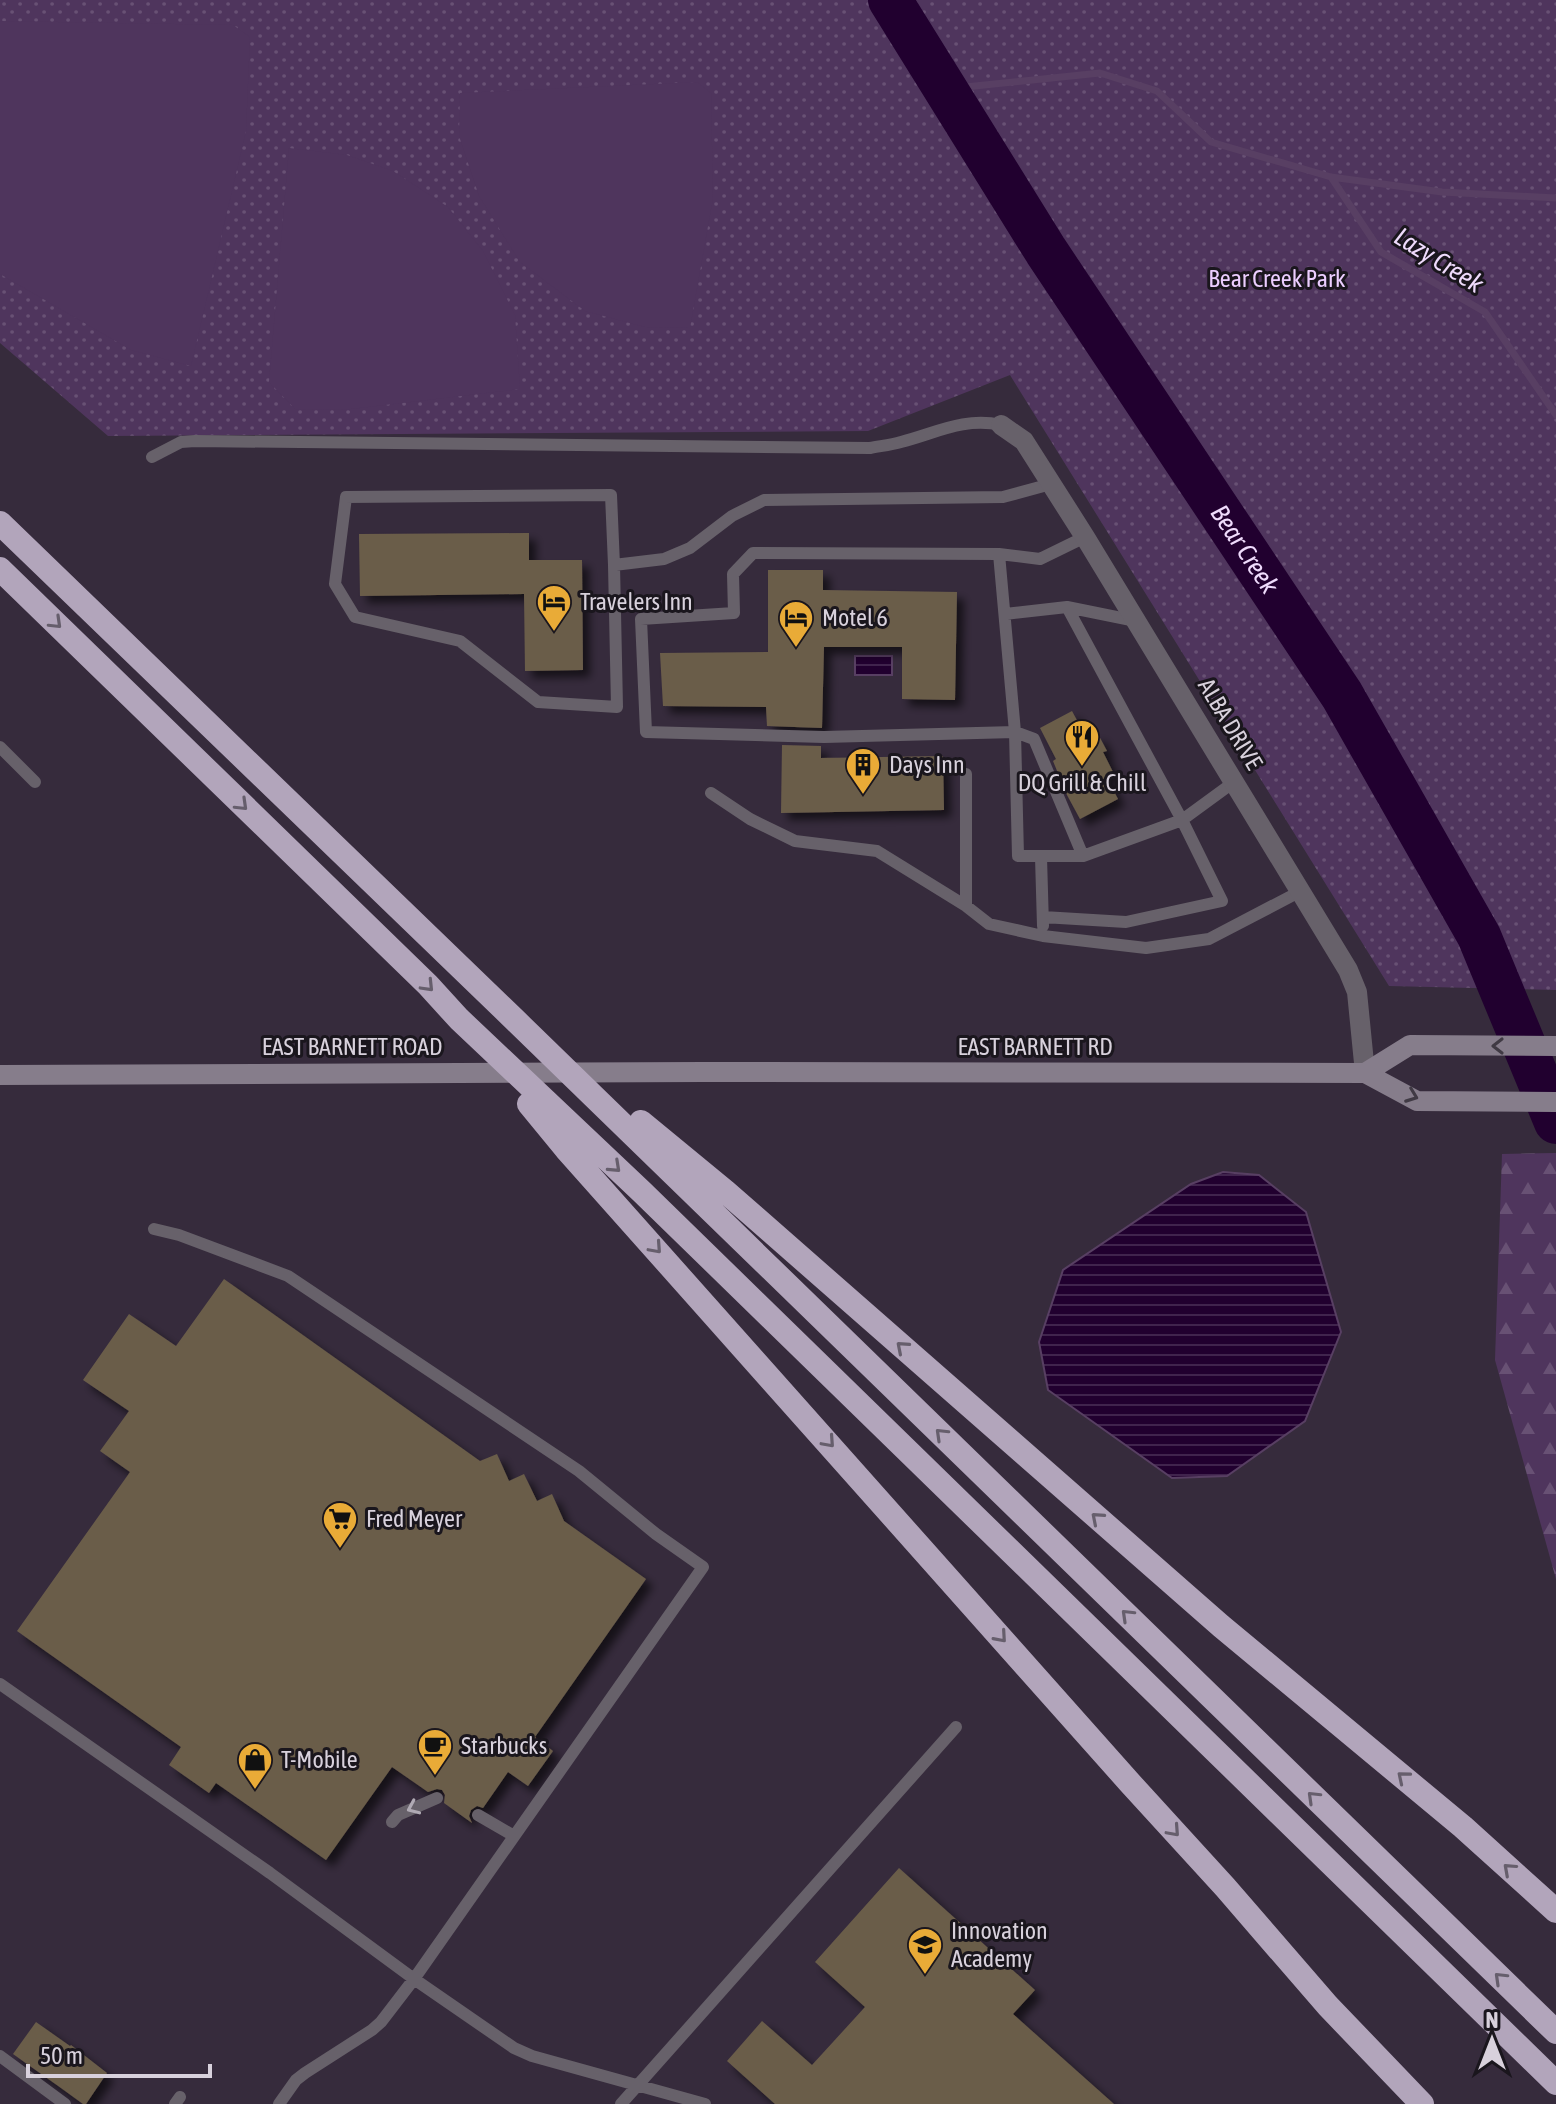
<svg xmlns="http://www.w3.org/2000/svg" width="1556" height="2104" font-family="'Asap Condensed',sans-serif">
  <style>
    .forest { fill: url(#forest-firs) }
    .park { fill: url(#park-dots) }
    .pitch { fill: #4f355d }
    .water { fill: url(#water-rules); stroke: #583f63; stroke-width: 2 }
    .lines { fill: none; stroke-linecap: round; stroke-linejoin: round }
    .stream { stroke: #583f63; stroke-width: 7 }
    .river { stroke: #21002f; stroke-width: 44 }
    .building { fill: #6a5d4a; filter: url(#shadow) }
    .service { stroke: #67616a; stroke-width: 12 }
    .minor { stroke: #67616a; stroke-width: 20 }
    .secondary { stroke: #867d8b; stroke-width: 20 }
    .motorway { stroke: #b2a5bb; stroke-width: 24 }
    .oneway { stroke: #665e6c }
    .oneway2 { stroke: #403a44 }
    .oneway3 { stroke: #b0aab4 }
    .labels { text-anchor: middle; stroke-width: 6; stroke-linejoin: round; paint-order: stroke }
    .park-label { font-size: 24px; fill: #ecceff; stroke: #1a161d }
    .poi-label { font-size: 24px; fill: #d8d1dc; stroke: #1a161d; text-anchor: start }
    .street-label { font-size: 24px; fill: #d8d1dc; stroke: #1a161d }
    .water-label { font-size: 26px; font-style: italic; fill: #efdbfc; stroke: #1a161d }
  </style>
  <defs>
    <pattern id="forest-firs" width="22" height="20" patternUnits="userSpaceOnUse" patternTransform="scale(2)"><rect width="22" height="20" fill="#4f355d"/><path d="M5 1l3.5 6h-7zM16 11l3.5 6h-7z" fill="#685174"/></pattern>
    <pattern id="park-dots" width="8" height="8" patternUnits="userSpaceOnUse" patternTransform="scale(2)"><rect width="8" height="8" fill="#4f355d"/><path d="M2 2h.1M6 6h.1" fill="none" stroke="#685174" stroke-width="1.8" stroke-linecap="round"/></pattern>
    <pattern id="water-rules" width="6" height="5" patternUnits="userSpaceOnUse" patternTransform="scale(2)"><rect width="6" height="5" fill="#21002f"/><path d="M0 2.5h6" fill="none" stroke="#40244d"/></pattern>
    <filter id="shadow"><feDropShadow dx="7" dy="7" stdDeviation="4" flood-color="#0009"/></filter>
  </defs>
  <rect width="100%" height="100%" fill="#362b3c"/>
  <path class="forest" d="M1556,1153V1579L1495,1360L1502,1154Z"/>
  <path class="park" d="M0,0H1556V990L1389,986L1010,375L868,431L108,436L0,343Z"/>
  <path class="pitch" d="M0,21L233,25L250,37L246,131L191,366L131,350L0,274Z
    M697,82L711,93L713,198L690,328L645,327L585,311L520,262L479,196L459,136L460,93Z
    M289,148L347,155L393,171L448,207L483,251L515,315L520,389L351,409L296,410L269,382Z"/>
  <path class="water" d="M855,656H892V675H855Z
    M1223,1172L1259,1175L1306,1212L1341,1332L1305,1421L1227,1476L1172,1478L1048,1390L1039,1342L1063,1270L1191,1184Z"/>
  <g class="lines">
    <path class="stream" d="M946,89L1100,73L1157,91L1211,142L1331,177L1442,192L1556,198
      M1331,177L1381,252L1485,312L1556,415"/>
    <path class="river" id="s1" d="M890,0L1046,251L1342,695L1479,936L1556,1122"/>
  </g>
  <path class="building" d="M529,533V560H582L583,670L525,671L524,594L360,596L359,534Z
    M768,570H823V590L957,592L955,700L902,699V647H824L822,728L767,726L766,707L663,706L660,653L768,652Z
    M1072,711L1087,739L1098,734L1107,751L1103,752L1114,774L1107,778L1118,799L1080,819L1067,795L1053,761L1056,759L1040,728Z
    M782,745L821,746V758L943,756L944,810L781,813Z
    M224,1279L480,1461L497,1454L509,1481L524,1474L537,1501L552,1494L564,1521L646,1579L535,1737L553,1751L528,1786L508,1772L483,1808L477,1806L471,1810L469,1816L472,1823L444,1803L445,1795L442,1790L437,1789L428,1792L392,1767L326,1860L216,1783L209,1793L169,1765L181,1747L17,1631L130,1472L100,1451L129,1411L83,1380L129,1314L176,1346Z
    M899,1868L1035,1990L1013,2014L1114,2104H775L727,2061L762,2021L812,2065L865,2007L815,1962Z
    M36,2022L70,2046L71,2045L107,2073L86,2104H83L61,2088L13,2054Z"/>
  <g class="lines">
    <path class="service" d="M152,457L181,442L195,441L870,448C880,446 891,445 901,442C936,433 964,417 1001,425
      M999,554L1015,732L824,737L646,732L641,619L734,613L733,574L753,553L999,554L1040,559L1085,537
      M614,565L617,707L538,702L460,641L355,617L335,584L346,497L611,495L614,565L664,559L690,548L732,516L764,500L1003,497L1051,484
      M1067,607L1182,820L1083,856H1018L1015,732L1034,739L1083,856
      M1005,614L1067,607L1136,621
      M0,747L35,782
      M966,774V906
      M711,793L750,819L795,841L877,851L966,906L989,924L1043,936L1146,948L1209,939L1301,891
      M1041,857L1043,926
      M1043,917L1126,922L1222,901L1182,820L1234,782
      M154,1229L179,1235L288,1276L579,1471L656,1534L703,1567L414,1979L381,2022L372,2030L305,2073L296,2080L279,2104
      M0,1684L270,1873L414,1979L514,2048L532,2056L705,2104
      M478,1815L514,1836
      M392,1822L398,1815L437,1798
      M0,2056L65,2104
      M175,2104L180,2097
      M621,2104L956,1727"/>
    <path class="minor" d="M1001,425L1024,441L1085,537L1348,970L1357,992L1365,1073"/>
    <path class="secondary" d="M1365,1073L1410,1045L1556,1046
      M0,1075L704,1072L1365,1073L1417,1101L1556,1102"/>
    <path class="motorway" d="M0,523L515,1020L1556,2032
      M0,569L428,985L459,1019L642,1192L1556,2083
      M529,1104L566,1149L1130,1783L1225,1887L1328,2006L1422,2104
      M641,1122L726,1192L1221,1626L1463,1827L1556,1911"/>
  </g>
  <defs><path id="oneway-chevron" d="M-2-3.5L2.5 0L-2 3.5" fill="none" stroke-width="1.6" stroke-linecap="round" stroke-linejoin="round" transform="scale(2)"/></defs>
  <g class="oneway">
    <use href="#oneway-chevron" transform="translate(56 623) rotate(44)"/>
    <use href="#oneway-chevron" transform="translate(242 805) rotate(44)"/>
    <use href="#oneway-chevron" transform="translate(428 986) rotate(46)"/>
    <use href="#oneway-chevron" transform="translate(615 1167) rotate(43)"/>
    <use href="#oneway-chevron" transform="translate(656 1248) rotate(48)"/>
    <use href="#oneway-chevron" transform="translate(902 1347) rotate(-139)"/>
    <use href="#oneway-chevron" transform="translate(941 1434) rotate(-136)"/>
    <use href="#oneway-chevron" transform="translate(829 1442) rotate(48)"/>
    <use href="#oneway-chevron" transform="translate(1097 1518) rotate(-139)"/>
    <use href="#oneway-chevron" transform="translate(1127 1615) rotate(-136)"/>
    <use href="#oneway-chevron" transform="translate(1001 1637) rotate(49)"/>
    <use href="#oneway-chevron" transform="translate(1403 1777) rotate(-140)"/>
    <use href="#oneway-chevron" transform="translate(1313 1797) rotate(-136)"/>
    <use href="#oneway-chevron" transform="translate(1174 1831) rotate(48)"/>
    <use href="#oneway-chevron" transform="translate(1509 1869) rotate(-138)"/>
    <use href="#oneway-chevron" transform="translate(1500 1978) rotate(-136)"/>
  </g>
  <g class="oneway2">
    <use href="#oneway-chevron" transform="translate(1498 1046) rotate(-180)"/>
    <use href="#oneway-chevron" transform="translate(1412 1096) rotate(21)"/>
  </g>
  <use class="oneway3" href="#oneway-chevron" transform="translate(413 1808) rotate(156)"/>
  <defs>
    <symbol id="hotel-pin" viewBox="-11 -11 22 30"><path d="M0 17L-7.5 6A9.5 9.5 0 1 1 7.5 6Z" fill="#e9ab37" stroke="#1a161d"/><path d="M-6-4.5h1.5V1H6V5H4.5V3h-9V5H-6ZM-4 0a1.8 1.8 0 1 1 3.6 0ZM.5 0V-2.5h3Q6-2.5 6 0Z" fill="#111"/></symbol>
    <symbol id="restaurant-pin" viewBox="-11 -11 22 30"><path d="M0 17L-7.5 6A9.5 9.5 0 1 1 7.5 6Z" fill="#e9ab37" stroke="#1a161d"/><path d="M-5-6h1v4h1v-4h1v4h1v-4h1v5L-1.5 .5V6h-2V.5L-5-1ZM5-6V6H3V1.5H1.5Q1.5-4 5-6Z" fill="#111"/></symbol>
    <symbol id="building-pin" viewBox="-11 -11 22 30"><path d="M0 17L-7.5 6A9.5 9.5 0 1 1 7.5 6Z" fill="#e9ab37" stroke="#1a161d"/><path d="M-4-6H4V6H1V3H-1V6H-4ZM-2.5-4.3h1.7v1.8h-1.7ZM.8-4.3h1.7v1.8H.8ZM-2.5-1h1.7V.8h-1.7ZM.8-1h1.7V.8H.8Z" fill="#111"/></symbol>
    <symbol id="supermarket-pin" viewBox="-11 -11 22 30"><path d="M0 17L-7.5 6A9.5 9.5 0 1 1 7.5 6Z" fill="#e9ab37" stroke="#1a161d"/><path d="M-6-5.5h2.5l.6 2H6L4.5 2H-2.5L-4.4-4H-6ZM-1.5 3.2a1.3 1.3 0 1 0 .1 0ZM3 3.2a1.3 1.3 0 1 0 .1 0Z" fill="#111"/></symbol>
    <symbol id="cafe-pin" viewBox="-11 -11 22 30"><path d="M0 17L-7.5 6A9.5 9.5 0 1 1 7.5 6Z" fill="#e9ab37" stroke="#1a161d"/><path d="M-5.5-4.5H6V0H3Q3 3.5 0 3.5H-2.5Q-5.5 3.5-5.5 0ZM3-3.2v2h1.7v-2ZM-6 4.5H4V6H-6Z" fill="#111"/></symbol>
    <symbol id="shop-pin" viewBox="-11 -11 22 30"><path d="M0 17L-7.5 6A9.5 9.5 0 1 1 7.5 6Z" fill="#e9ab37" stroke="#1a161d"/><path d="M-5-2.5h2.3a2.7 3.5 0 0 1 5.4 0H5L5.5 6h-11ZM-1.5-2.5h3a1.5 2.3 0 0 0-3 0Z" fill="#111"/></symbol>
    <symbol id="school-pin" viewBox="-11 -11 22 30"><path d="M0 17L-7.5 6A9.5 9.5 0 1 1 7.5 6Z" fill="#e9ab37" stroke="#1a161d"/><path d="M0-5L7-2L0 1L-7-2ZM-4 1L0 2.5L4 1V4Q0 6-4 4Z" fill="#111"/></symbol>
  </defs>
  <g fill-rule="evenodd">
    <use href="#hotel-pin" x="534" y="582" width="40" height="54"/>
    <use href="#hotel-pin" x="776" y="598" width="40" height="54"/>
    <use href="#restaurant-pin" x="1062" y="717" width="40" height="54"/>
    <use href="#building-pin" x="843" y="745" width="40" height="54"/>
    <use href="#supermarket-pin" x="320" y="1499" width="40" height="54"/>
    <use href="#cafe-pin" x="415" y="1726" width="40" height="54"/>
    <use href="#shop-pin" x="235" y="1740" width="40" height="54"/>
    <use href="#school-pin" x="905" y="1925" width="40" height="54"/>
  </g>
  <g class="labels">
    <g class="park-label">
      <text x="1277" y="287">Bear Creek Park</text>
    </g>
    <g class="poi-label">
      <text x="580" y="610">Travelers Inn</text>
      <text x="822" y="626">Motel 6</text>
      <text x="889" y="773">Days Inn</text>
      <text x="1082" y="791" text-anchor="middle">DQ Grill &amp; Chill</text>
      <text x="366" y="1527">Fred Meyer</text>
      <text x="461" y="1754">Starbucks</text>
      <text x="281" y="1768">T-Mobile</text>
      <text x="951" y="1939">Innovation<tspan x="951" dy="28">Academy</tspan></text>
    </g>
    <g class="street-label">
      <text transform="translate(1230 724) rotate(59)" y="8">ALBA DRIVE</text>
      <text x="352" y="1055">EAST BARNETT ROAD</text>
      <text x="1035" y="1055">EAST BARNETT RD</text>
    </g>
    <g class="water-label">
      <text transform="translate(1439 260) rotate(32)" y="9">Lazy Creek</text>
      <text dy="9" stroke="none"><textPath href="#s1" startOffset="654">Bear Creek</textPath></text>
    </g>
  </g>
  <g transform="translate(1492 2040)" stroke="#1a161d" stroke-width="6" paint-order="stroke">
  <path d="M0-6L14 30L0 20L-14 30Z" fill="#d8d1dc"/>
  <text y="-12" font-size="22" font-weight="bold" text-anchor="middle" fill="#d8d1dc">N</text>
  </g>
  <path d="M28 2064v12h182v-12" fill="none" stroke="#d8d1dc" stroke-width="4"/>
  <text x="40" y="2064" font-size="24" fill="#d8d1dc" stroke="#1a161d" stroke-width="6" paint-order="stroke">50 m</text>
</svg>
